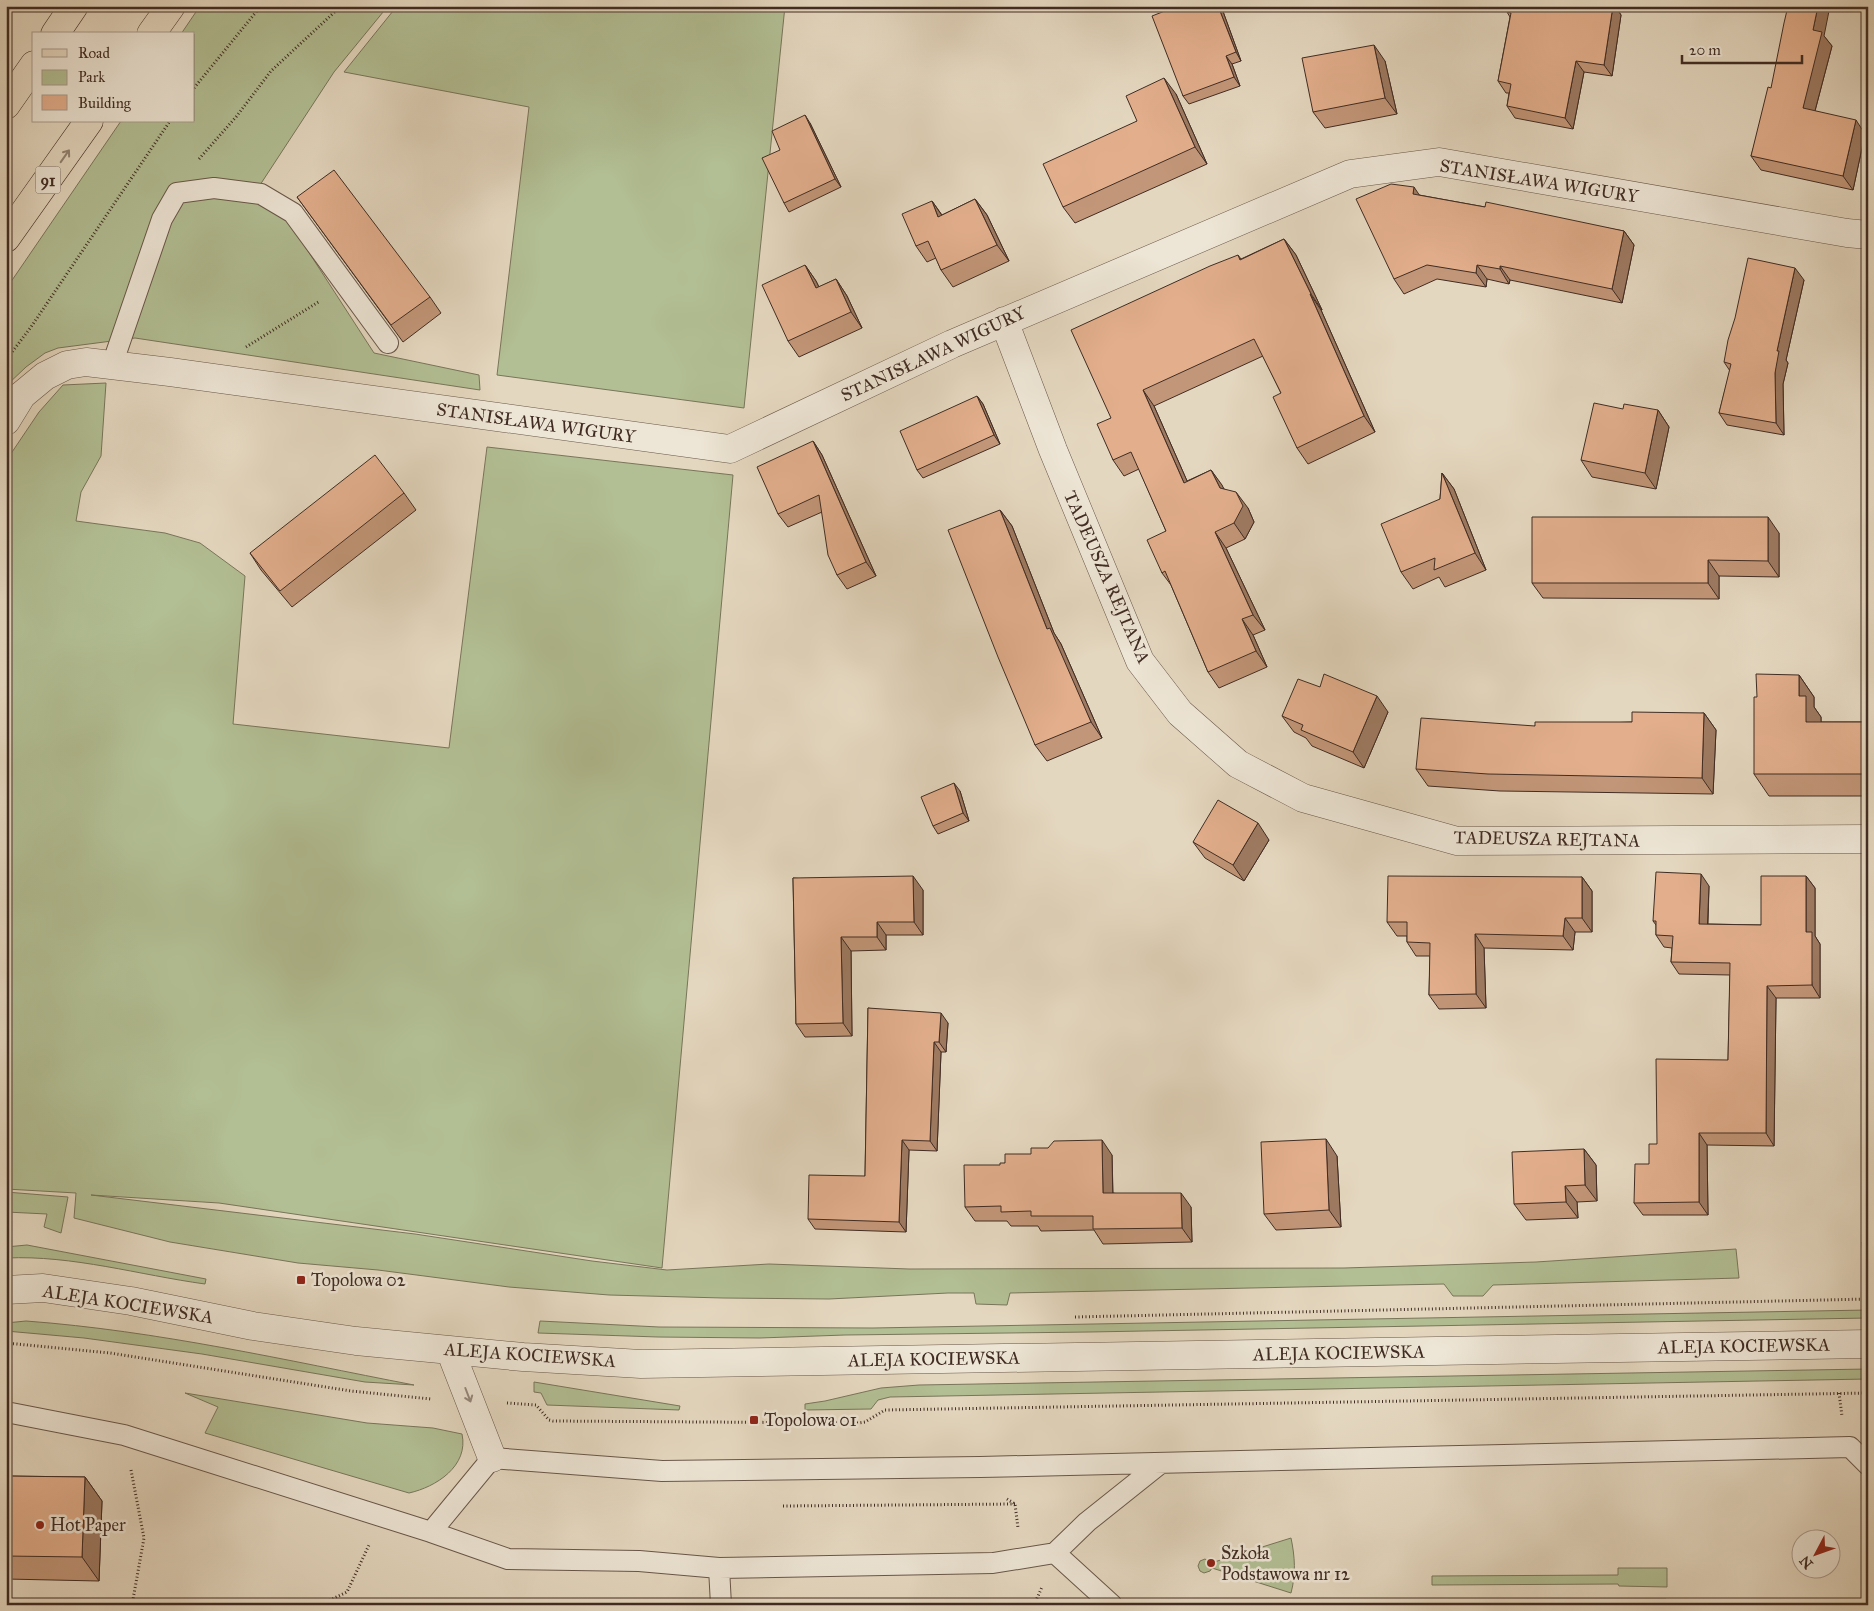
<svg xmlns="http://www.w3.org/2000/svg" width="1874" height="1611" font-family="'IM FELL Great Primer',serif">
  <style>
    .green { fill: #b2be93; stroke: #79755b }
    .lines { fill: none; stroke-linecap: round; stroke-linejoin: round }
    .service-casing { stroke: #69574a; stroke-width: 22 }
    .minor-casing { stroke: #69574a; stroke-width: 29 }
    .tertiary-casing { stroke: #69574a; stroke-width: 29 }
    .primary-casing { stroke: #402c23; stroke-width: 29 }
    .path { stroke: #402c23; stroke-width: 3; stroke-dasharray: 1 2.5; stroke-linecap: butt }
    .service { stroke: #ede5d5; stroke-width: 20 }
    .minor { stroke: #ede5d5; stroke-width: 28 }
    .tertiary { stroke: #ede5d5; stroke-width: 28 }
    .primary { stroke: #e4d7bf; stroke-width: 28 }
    .wall { fill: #c29678; stroke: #402c23 }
    .shaded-wall { fill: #9e7a62; stroke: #402c23 }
    .building { fill: #e2ae8c; stroke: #402c23 }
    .oneway { stroke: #928271 }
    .oneway2 { stroke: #96887c }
    .poi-dot { fill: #8f2418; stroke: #ede5d5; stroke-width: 2 }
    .labels { text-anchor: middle; stroke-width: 5; stroke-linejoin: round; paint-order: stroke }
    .shield { fill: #ede5d5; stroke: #746458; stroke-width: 1 }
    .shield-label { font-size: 16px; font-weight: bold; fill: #402c23 }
    .street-label { font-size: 18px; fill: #402c23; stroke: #ede5d5 }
    .poi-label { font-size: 18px; fill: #402c23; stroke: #ede5d5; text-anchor: start }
  </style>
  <rect width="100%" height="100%" fill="#e4d7bf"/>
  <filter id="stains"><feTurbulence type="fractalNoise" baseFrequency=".004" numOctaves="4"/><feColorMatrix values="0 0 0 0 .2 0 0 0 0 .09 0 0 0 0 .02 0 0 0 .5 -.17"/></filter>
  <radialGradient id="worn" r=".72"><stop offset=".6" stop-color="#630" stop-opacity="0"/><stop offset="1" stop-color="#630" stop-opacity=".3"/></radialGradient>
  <path class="green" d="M200,6H388L334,72L260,185L286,217L374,353L479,375L480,390L135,338L58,348L45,353L26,367L6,386V289L121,121H194V34H181Z
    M397,6H785L744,408L497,375L529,107L344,72Z
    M106,383L101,456L81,492L76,521L165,533L200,543L245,576L233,724L449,748L487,447L733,475L662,1268L219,1203L91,1195L415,1234L592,1261L667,1270L769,1264L909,1269L1344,1268L1536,1262L1736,1249L1739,1278L1493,1285L1483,1296H1453L1444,1284L1010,1293L1007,1305L976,1304L974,1293H948L829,1299L723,1298L609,1295L509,1287L378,1270L298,1263L170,1242L74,1218L76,1193L6,1189V461L39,412L63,385Z
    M6,1192L68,1197L61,1233L44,1227L47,1214L6,1212Z
    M1862,1242H1868V1278H1864Z
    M27,1245L206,1279L205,1284C139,1275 73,1255 6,1258V1247Z
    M1868,1310V1318L1089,1332L845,1335L760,1338L658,1337L538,1333L540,1321L659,1327L873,1328Z
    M26,1321C159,1331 284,1360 414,1385L365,1382L202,1354L84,1338L6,1331V1323Z
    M1868,1369V1379L890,1397L878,1400L871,1409L805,1410V1404L825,1401L881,1388L919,1385Z
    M534,1382L680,1406L679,1410L547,1405L541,1393L534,1392Z
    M185,1393L367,1423L433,1428L462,1434C469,1466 436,1487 409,1493L205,1433L218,1407Z
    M1291,1538C1295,1557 1296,1574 1291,1593L1212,1568L1210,1571L1204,1573L1200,1571L1198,1566L1200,1561L1205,1559L1211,1563Z
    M1618,1568H1667V1587L1619,1586L1618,1584L1432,1585V1576L1618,1575Z
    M1666,1599V1605H1184V1600Z"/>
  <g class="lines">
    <defs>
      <path id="service" d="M112,365L162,219L177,193L214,188L261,194L293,213L388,343
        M6,1412L124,1435L431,1532L492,1458L662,1471L980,1467L1850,1447L1868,1465
        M431,1532L508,1559L639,1561L719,1568L993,1563L1055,1553L1087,1522L1161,1463
        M1055,1553L1112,1605
        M719,1568L721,1605"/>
      <path id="minor" d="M1004,321L1053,450L1140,661L1180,713L1238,764L1303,798L1457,841L1868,839
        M6,421L22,395L45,376L67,365L86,362L170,372L730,449L952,344L1350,174L1439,162L1847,233L1868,235"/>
      <path id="tertiary" d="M6,1290L43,1288L131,1301L253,1326L356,1341L523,1357L641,1364L1868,1344
        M450,1350L492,1458"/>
      <path id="primary" d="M55,34L74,6
        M151,34L171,6
        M6,105L34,65
        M6,238L89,121"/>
    </defs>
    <use href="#service" class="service-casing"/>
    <use href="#minor" class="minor-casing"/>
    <use href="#tertiary" class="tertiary-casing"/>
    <use href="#primary" class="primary-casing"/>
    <path class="path" d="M194,88L261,6
      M199,159L236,117L271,71L341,6
      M246,347L320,301
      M6,360L31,327L170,121
      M1075,1317L1868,1299
      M6,1343L110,1353L351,1391L431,1399
      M1839,1393L1842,1416
      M507,1403L536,1405L549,1420L553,1421L858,1423L865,1422L885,1410L1868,1393
      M131,1470L144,1538L132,1605
      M1007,1499L1015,1504L1018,1528
      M783,1506L1015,1504
      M6,1599L10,1605
      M320,1605L347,1592L369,1545
      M1034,1605L1042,1587"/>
    <use href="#service" class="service"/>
    <use href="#minor" class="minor"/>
    <use href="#tertiary" class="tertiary"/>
    <use href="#primary" class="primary"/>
  </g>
  <path class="wall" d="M1169,6H1221L1241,61L1232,64L1240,86L1189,104L1183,96Z
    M1508,6H1615L1621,15L1612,76L1584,72L1573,129L1515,118L1507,106L1509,93H1506L1498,81L1510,17L1507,12Z
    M1824,36L1832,46L1815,111L1865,134L1853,190L1761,170L1751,156L1771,88Z
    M1385,61L1397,114L1325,128L1313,112Z
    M1176,94L1207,164L1075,223L1063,207L1137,121Z
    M810,123L841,187L789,212L784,203L780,150Z
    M1419,195L1485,207L1624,231L1634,245L1622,303L1510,280L1509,284L1487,279L1486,287L1437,279L1404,294L1394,279Z
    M297,197L430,297L441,313L403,342Z
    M975,199L987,215L1009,261L953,287L941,270L936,258L927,262L916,246L932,201L942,215Z
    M1284,239L1296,255L1322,310H1321L1375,432L1308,464L1297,448L1281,393L1263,356L1154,406L1187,481L1211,470L1224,489L1248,508L1254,522L1245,539L1226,548L1265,630L1253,635L1267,667L1219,688L1208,672L1171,585L1162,573L1166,531L1139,469L1124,476L1113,460L1111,418L1238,255L1241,259Z
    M805,265L816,281L819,287L836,279L847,296L862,328L799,357L788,341Z
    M1804,280L1786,360L1788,363L1783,384L1784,435L1727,425L1719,413L1730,371L1724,362Z
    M977,396L983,404L1000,444L923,478L917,470Z
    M1658,410L1669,427L1656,489L1592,477L1581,460Z
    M813,441L822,455L876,576L847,589L837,575L822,512L788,527L778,514Z
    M1442,473L1454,489L1486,570L1445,587L1439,577L1413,589L1401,572L1440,499Z
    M404,493L416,510L292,607L261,570L250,553Z
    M1000,510L1012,526L1054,633L1061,644L1102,738L1047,761L1035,745Z
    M1779,533V577L1719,576V599L1543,598L1532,583Z
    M1799,675L1814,697V707L1821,717V722H1868V796H1769L1754,774Z
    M1320,687L1388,712L1364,768L1312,746L1306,738L1294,732L1282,716Z
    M1704,713L1716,730L1713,794L1500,791L1428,786L1416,769L1535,726L1632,722Z
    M960,791L969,821L938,834L933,826Z
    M1269,840L1244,881L1205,858L1193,842Z
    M1806,876L1815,888V936L1820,944V998H1776L1774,1146L1707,1145L1708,1215H1643L1634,1203L1657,1144L1728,1060L1730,975L1679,974L1671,962L1672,948L1664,947L1656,935V925L1653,921L1709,886L1708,924L1761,925Z
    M1582,877L1592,891V932H1575L1573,950L1484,948L1486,1008L1439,1009L1429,995L1430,956H1416L1407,942V936H1397L1387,922Z
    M793,878L923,890V935H886V950L851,951L852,1036L805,1037L796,1024Z
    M868,1008L948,1023L946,1052H941L937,1151L909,1150L906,1232L815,1229L808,1219L865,1176Z
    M1584,1149L1596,1165L1597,1201L1577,1202L1578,1218L1526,1220L1514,1204Z
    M1112,1155L1113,1193L1191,1207L1192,1242L1103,1244L1094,1230L1041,1231L1038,1226H1011L1007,1221H975L965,1207L1000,1165L1005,1163Z
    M1337,1156L1341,1227L1276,1230L1264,1214Z
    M6,1476L85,1477L102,1501L99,1581L6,1579Z"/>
  <path class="shaded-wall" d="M1218,6H1221L1241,61L1236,52Z
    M1613,6H1615L1621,15L1612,76L1604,65Z
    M1818,6H1830L1824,36L1832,46L1812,122L1803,108L1813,30Z
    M1374,45L1385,61L1397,114L1385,98Z
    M1226,56L1232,64L1240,86L1234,77Z
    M1576,61L1584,72L1573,129L1565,118Z
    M1164,78L1176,94L1207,164L1195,147Z
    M805,115L810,123L841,187L835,179Z
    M1856,120L1865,134L1853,190L1843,176Z
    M1414,187L1424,202L1413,194Z
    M975,199L987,215L1009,261L997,245Z
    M932,201L943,217H938Z
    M1624,231L1634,245L1622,303L1612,289Z
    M1284,239L1296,255L1322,310L1311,294Z
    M805,265L816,281L827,304L816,288Z
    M1477,265L1487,279L1486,287L1476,273Z
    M1500,266L1510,280L1509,284L1500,269Z
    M1795,268L1804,280L1786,360L1788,363L1783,384L1784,435L1776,423L1775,373L1777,351Z
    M836,279L847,296L862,328L851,312Z
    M1310,294L1321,310L1375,432L1364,416Z
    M1143,390L1154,406L1195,499L1184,483Z
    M977,396L983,404L1000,444L994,435Z
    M1658,410L1669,427L1656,489L1645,473Z
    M813,441L822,455L876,576L866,562Z
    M1211,470L1222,485L1231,504L1220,488Z
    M1442,473L1454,489L1486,570L1475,553Z
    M1236,492L1248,508L1254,522L1245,539L1234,523Z
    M1000,510L1012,526L1054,633L1061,644L1102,738L1091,722L1047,629Z
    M1768,517L1779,533V577L1768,561Z
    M1215,532L1226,548L1265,630L1253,615Z
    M1708,560L1719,576V599L1708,583Z
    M1242,619L1253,635L1267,667L1256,651Z
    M1799,675L1814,697V707L1821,717V743L1806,722L1799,696Z
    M1377,696L1388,712L1364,768L1353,752Z
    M1704,713L1716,730L1713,794L1702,778Z
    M954,783L960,791L969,821L963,813Z
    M1258,823L1269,840L1244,881L1233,865Z
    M1701,874L1709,886L1707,936L1699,924Z
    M913,876L923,890V935L914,922Z
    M1806,876L1815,888V936L1820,944V998L1812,985L1806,932Z
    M1582,877L1592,891V932L1582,918Z
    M1565,918L1575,932L1573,950L1563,936Z
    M877,922L886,935V950L877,937Z
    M1475,934L1484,948L1486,1008L1476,994Z
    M841,937L851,951L852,1036L843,1023Z
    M1767,986L1776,998L1774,1146L1766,1133Z
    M941,1013L948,1023L946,1052L939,1042Z
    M934,1042L941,1052L937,1151L930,1141Z
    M1699,1133L1707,1145L1708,1215L1699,1202Z
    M1326,1139L1337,1156L1341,1227L1329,1210Z
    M902,1140L909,1150L906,1232L899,1222Z
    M1102,1140L1112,1155L1113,1208L1103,1193Z
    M1584,1149L1596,1165L1597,1201L1585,1185Z
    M1565,1186L1577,1202L1578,1218L1566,1202Z
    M1181,1193L1191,1207L1192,1242L1182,1228Z
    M85,1477L102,1501L99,1581L82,1557Z"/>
  <path class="building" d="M1169,6H1218L1236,52L1226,56L1234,77L1183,96L1152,16L1170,9Z
    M1508,6H1613L1604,65L1576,61L1565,118L1507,106L1511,84L1498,81L1511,13L1507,12Z
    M1788,6H1818L1813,30L1822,32L1803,108L1856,120L1843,176L1751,156L1768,87L1771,88L1784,23Z
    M1374,45L1385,98L1313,112L1302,58Z
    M1164,78L1195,147L1063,207L1043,164L1137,121L1126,96Z
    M805,115L835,179L784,203L762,158L780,150L772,131Z
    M334,170L430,297L391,325L297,197Z
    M1391,184L1414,187L1413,194L1485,207L1486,202L1624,231L1612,289L1500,266V269L1477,265L1476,273L1427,265L1394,279L1356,199Z
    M975,199L997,245L941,270L928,241L916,246L902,214L932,201L938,217Z
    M1284,239L1311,294H1310L1364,416L1297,448L1273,397L1281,393L1254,339L1143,390L1184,483L1211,470L1220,488L1236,492L1243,506L1234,523L1215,532L1253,615L1242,619L1256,651L1208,672L1165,571L1162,573L1147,540L1166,531L1131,452L1113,460L1097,424L1111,418L1071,330L1210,266L1238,255L1240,260Z
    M1748,258L1795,268L1777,351H1779L1775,373L1776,423L1719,413L1731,364L1724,362L1728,340L1735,318Z
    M805,265L816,288L836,279L851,312L788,341L762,285Z
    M977,396L994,435L917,470L900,431Z
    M1594,403L1623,409L1624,404L1658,410L1645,473L1581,460Z
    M813,441L866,562L837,575L828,555L819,495L778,514L757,467Z
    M375,455L404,493L280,591L250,553Z
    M1442,473L1475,553L1434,570L1435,558L1401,572L1381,524L1440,499Z
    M1000,510L1047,629L1050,628L1091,722L1035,745L998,657L948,530Z
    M1532,517H1768V561L1708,560V583H1532Z
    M1324,674L1377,696L1353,752L1301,730L1303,725L1282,716L1298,679L1320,687Z
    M1756,674L1799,675V696H1806V722H1868V774H1754V697H1757Z
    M1632,712L1704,713L1702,778L1488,774L1416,769L1421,718L1535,726V722H1632Z
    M954,783L963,813L933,826L921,797Z
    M1218,800L1258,823L1233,865L1193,842Z
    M1656,872L1701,874L1699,924L1761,925V876H1806V932H1812V985L1767,986L1766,1133H1699V1202L1634,1203L1635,1164H1649V1144H1657L1656,1059L1728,1060L1730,963L1671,962L1673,936L1656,935V921H1653Z
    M913,876L914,922H877V937H841L843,1023L796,1024L793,878Z
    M1388,876L1582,877V918H1565L1563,936L1475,934L1476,994L1429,995L1430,943L1407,942V922H1387Z
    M868,1008L941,1013L939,1042H934L930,1141L902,1140L899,1222L808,1219L809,1175L865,1176Z
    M1326,1139L1329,1210L1264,1214L1261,1142Z
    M1102,1140L1103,1193H1181L1182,1228L1093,1229V1216H1031V1211L1001,1212V1206L965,1207L964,1165H1000V1163H1005V1154H1031V1148H1048L1054,1141Z
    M1584,1149L1585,1185L1565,1186L1566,1202L1514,1204L1512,1152Z
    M6,1476L85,1477L82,1557L6,1556Z"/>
  <defs><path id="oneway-shaft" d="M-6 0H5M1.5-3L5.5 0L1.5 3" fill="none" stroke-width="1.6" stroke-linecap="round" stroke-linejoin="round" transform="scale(1.25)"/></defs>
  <use class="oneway" href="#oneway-shaft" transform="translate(65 156) rotate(-55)"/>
  <use class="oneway2" href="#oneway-shaft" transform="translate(468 1395) rotate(69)"/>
  <g class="poi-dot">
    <rect x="296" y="1275" width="10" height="10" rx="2.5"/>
    <rect x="749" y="1415" width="10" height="10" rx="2.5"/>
    <circle cx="40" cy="1525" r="5"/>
    <circle cx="1211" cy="1563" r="5"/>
  </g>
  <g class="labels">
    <rect class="shield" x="35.5" y="166.5" width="25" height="27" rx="4"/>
    <g class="shield-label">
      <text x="48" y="186">91</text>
    </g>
    <g class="street-label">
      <text transform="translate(1539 181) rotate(9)" y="6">STANISŁAWA WIGURY</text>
      <text transform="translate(933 354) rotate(-25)" y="6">STANISŁAWA WIGURY</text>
      <text transform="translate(536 423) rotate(8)" y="6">STANISŁAWA WIGURY</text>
      <text transform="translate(1107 577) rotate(66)" y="6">TADEUSZA REJTANA</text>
      <text transform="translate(1547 839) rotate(1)" y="6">TADEUSZA REJTANA</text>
      <text transform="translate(128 1304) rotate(9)" y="6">ALEJA KOCIEWSKA</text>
      <text transform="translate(1744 1346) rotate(-1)" y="6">ALEJA KOCIEWSKA</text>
      <text transform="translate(1339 1353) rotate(-1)" y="6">ALEJA KOCIEWSKA</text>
      <text transform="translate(530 1355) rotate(4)" y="6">ALEJA KOCIEWSKA</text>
      <text transform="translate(934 1359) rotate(-1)" y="6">ALEJA KOCIEWSKA</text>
    </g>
    <g class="poi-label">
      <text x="311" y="1286">Topolowa 02</text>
      <text x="764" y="1426">Topolowa 01</text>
      <text x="50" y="1531">Hot Paper</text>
      <text x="1221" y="1559">Szkoła<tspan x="1221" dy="21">Podstawowa nr 12</tspan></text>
    </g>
  </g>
  <rect width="1874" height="1611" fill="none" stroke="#e4d7bf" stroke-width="25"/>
  <rect x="8" y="8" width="1859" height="1596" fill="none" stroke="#402c23" stroke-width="2.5"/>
  <rect x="12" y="12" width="1849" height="1586" fill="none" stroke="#402c23"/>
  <rect x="32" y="32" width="162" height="90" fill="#ede5d5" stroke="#a89b8e"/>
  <rect x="42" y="49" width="25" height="8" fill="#e4d7bf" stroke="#a89b8e"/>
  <text x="78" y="58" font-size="15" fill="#402c23">Road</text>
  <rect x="42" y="70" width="25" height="15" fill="#b2be93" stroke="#a89b8e"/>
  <text x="78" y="82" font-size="15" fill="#402c23">Park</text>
  <rect x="42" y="95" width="25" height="15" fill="#e2ae8c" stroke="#a89b8e"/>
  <text x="78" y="108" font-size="15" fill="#402c23">Building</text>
  <g transform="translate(1816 1554) rotate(229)"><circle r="24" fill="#ede5d5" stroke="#a89b8e"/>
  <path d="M0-4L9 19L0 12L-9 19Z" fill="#8f2418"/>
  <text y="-8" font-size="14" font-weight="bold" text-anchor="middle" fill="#402c23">N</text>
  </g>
  <path d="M1682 55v8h120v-8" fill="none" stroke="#402c23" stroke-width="2.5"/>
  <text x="1689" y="55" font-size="15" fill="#402c23" stroke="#ede5d5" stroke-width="4" paint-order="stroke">20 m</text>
  <rect width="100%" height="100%" filter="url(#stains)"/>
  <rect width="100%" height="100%" fill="url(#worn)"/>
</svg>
